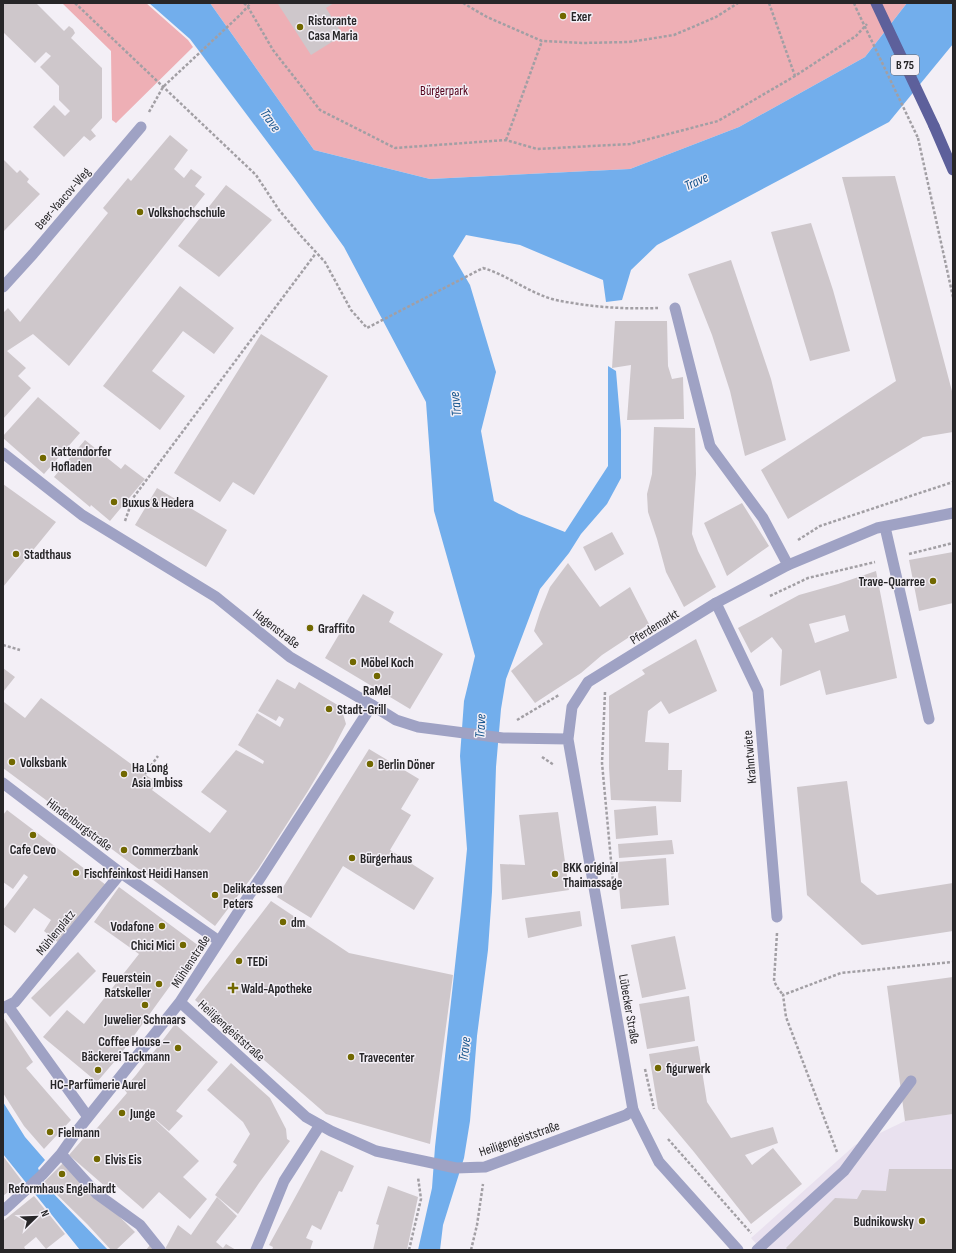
<svg xmlns="http://www.w3.org/2000/svg" width="956" height="1253" font-family="'Sofia Sans Condensed',sans-serif">
  <style>
    .built { fill: #e9e1ef }
    .green { fill: #eeafb5 }
    .water { fill: #72aeec }
    .building { fill: #cec7cb; fill-rule: evenodd }
    .lines { fill: none; stroke-linecap: round; stroke-linejoin: round }
    .path { stroke: #a29fa4; stroke-width: 2.5; stroke-dasharray: 3 2; stroke-linecap: butt }
    .service { stroke: #9fa2c4; stroke-width: 11 }
    .pedestrian { stroke: #9fa2c4; stroke-width: 11 }
    .minor { stroke: #9fa2c4; stroke-width: 11 }
    .primary { stroke: #5d609b; stroke-width: 11 }
    .path-bridge { stroke: #a29fa4; stroke-width: 2.5; stroke-dasharray: 3 2; stroke-linecap: butt }
    .primary-bridge { stroke: #5d609b; stroke-width: 11 }
    .poi-dot { fill: #716800; stroke: #f3eff6; stroke-width: 1.5 }
    .labels { text-anchor: middle; stroke-width: 3; stroke-linejoin: round; paint-order: stroke }
    .shield { fill: #f3eff6; stroke: #646266; stroke-width: 1 }
    .shield-label { font-size: 12px; font-weight: bold; fill: #272628 }
    .poi-label { font-size: 13px; font-weight: bold; fill: #272628; stroke: #f3eff6; text-anchor: start }
    .park-label { font-size: 13px; fill: #54021b; stroke: #f3eff6 }
    .street-label { font-size: 13px; fill: #272628; stroke: #f3eff6 }
    .water-label { font-size: 14px; font-style: italic; fill: #16558e; stroke: #f3eff6 }
  </style>
  <rect width="100%" height="100%" fill="#f3eff6"/>
  <path class="built" d="M953,1114V1250H762L751,1238L855,1145L905,1121Z"/>
  <path class="green" d="M62,3H146L188,40L193,47L116,123L112,120L111,51Z
    M210,3H907L865,57L739,127L630,169L430,179L314,150Z"/>
  <path class="water" d="M149,3H210L314,150L430,179L630,169L739,127L865,57L907,3H953V44L889,122L657,245L631,270L622,300L606,302L603,280L520,245L466,235L453,256L470,285L496,372L481,431L494,501L519,514L565,532L608,466V366L616,371L621,430V478L607,504L581,534L569,553L540,589L506,679L501,709L496,767L492,892L488,950L477,1036L470,1121L464,1158L443,1225L440,1250H418L432,1188L435,1147L461,911L467,849L460,756L464,701L475,656L434,511L426,402L344,247L295,179L190,39Z
    M3,1102L25,1137L45,1160L38,1168L44,1182L48,1188L108,1250H80L3,1154Z"/>
  <path class="building" d="M3,3H36L64,31L69,26L73,29L75,33L71,38L102,68V118L91,130L96,136L90,141L84,136L64,157L33,127L54,105L65,116L70,111L59,100V86L40,67L51,56L46,52L35,63L3,32Z
    M279,3H334L326,8L343,35L311,55L278,4Z
    M170,135L188,150L174,169L184,178L191,169L202,177L195,186L205,194L69,366L33,334L7,351L26,368L18,376L31,388L3,419V313L8,308L20,322L108,213L103,208L128,178L131,181Z
    M3,159L17,173L20,170L29,179L27,182L40,194L4,231L3,230Z
    M895,176L953,395V432L923,437L788,519L761,470L896,381L842,177Z
    M226,185L272,220L219,277L178,246Z
    M811,223L833,290L850,351L810,361L771,232Z
    M731,260L771,379L786,440L745,456L730,391L712,335L688,274Z
    M180,286L234,328L214,354L183,331L152,371L185,396L160,430L103,386Z
    M615,321H667L668,366L672,379L683,377L684,419L627,420L631,365L612,368Z
    M261,334L328,376L254,495L233,482L220,502L174,473Z
    M38,397L80,433L44,474L3,438V436Z
    M654,427L695,428L696,474L692,534L698,551L716,587L684,607L666,572L657,539L648,512L647,494L652,474Z
    M85,440L121,469L125,464L145,479L110,521L91,505L90,507L54,477Z
    M3,484L56,522L3,587Z
    M157,488L227,530L206,567L135,525Z
    M742,503L769,546L727,576L704,523Z
    M612,532L624,554L595,571L583,547Z
    M953,552V603L919,611L909,560Z
    M568,563L600,607L630,587L649,624L602,655L581,673L535,703L511,671L543,644L534,631L540,612L550,587Z
    M876,571L897,678L826,695L820,670L780,686L782,650L772,637L751,653L738,628L799,595L838,584ZM845,615L849,631L815,643L809,624Z
    M363,594L394,612L389,622L443,654L410,709L325,658Z
    M696,639L717,691L669,714L661,701L648,711L645,742L669,743L668,770H682L681,802L611,800L609,768V696L645,674L642,670Z
    M3,668L15,677L3,692Z
    M277,679L295,689L299,682L341,707L346,724L333,749L308,791L258,869L215,926L3,768V703L4,702L25,718L41,698L157,783L152,790L210,833L227,811L201,792L236,750L263,764L264,761L238,745L257,713L280,727L284,719L279,716L276,721L258,711Z
    M369,749L419,779L401,809L411,815L390,850L434,878L414,910L343,866L311,918L277,897Z
    M847,781L861,882L877,895L953,883V931L862,945L807,895L797,787Z
    M656,806L658,835L616,839L614,810Z
    M7,810L106,885L60,944L44,931L51,920L34,908L15,933L3,924V910L28,877L24,874L13,889L3,882V815Z
    M558,812L569,890L502,900L500,864L525,865L519,815Z
    M672,840L674,854L619,858L618,844Z
    M666,858L669,905L621,909L617,862Z
    M119,887L199,946L120,1055L97,1082L43,1037L67,1010L84,1024L139,954L94,922Z
    M271,901L349,953L453,975L430,1144L326,1114L195,1000Z
    M580,911L582,926L528,938L525,918Z
    M675,936L686,989L642,998L631,945Z
    M78,952L96,971L50,1017L31,998Z
    M953,977V1114L905,1121L887,986Z
    M689,996L695,1041L647,1049L639,1004Z
    M3,1017L33,1062L26,1068L71,1120L44,1149L24,1126L3,1093Z
    M175,1024L218,1062L176,1111L183,1116L169,1131L147,1112L199,1161L183,1177L207,1199L190,1219L159,1192L143,1209L112,1182L107,1188L69,1155L89,1132L92,1134L127,1093L124,1089L136,1075Z
    M698,1046L707,1102L731,1138L773,1127L778,1143L745,1155L752,1165L773,1148L802,1184L751,1224L694,1152L658,1109L649,1054Z
    M231,1063L270,1098L286,1129L287,1139L290,1141L259,1183L238,1214L215,1195L237,1165L233,1162L250,1134L243,1122L207,1090Z
    M321,1150L354,1166L342,1192L339,1191L321,1230L312,1225L306,1238L313,1241L310,1250H272L273,1247L269,1245Z
    M3,1156L22,1181L3,1196Z
    M64,1162L135,1232L116,1250H111L87,1224L44,1182Z
    M889,1169H953V1250H788L786,1248L835,1198L857,1199L862,1190L886,1191Z
    M388,1186L418,1197L407,1250H373L379,1225L376,1224Z
    M34,1196L65,1234L46,1249L36,1237L24,1247L26,1250H3V1221Z
    M217,1197L237,1216L216,1242L223,1248L226,1244L236,1250H166L165,1249L178,1225L191,1235Z
    M150,1245L154,1250H146Z"/>
  <g class="lines">
    <path class="path" d="M75,3L256,175L279,210L301,236L325,262L351,310L367,328L483,268C507,275 528,292 552,299C559,301 566,302 573,303C602,308 630,309 658,308
      M244,3L248,7L273,50L320,110L395,148L506,140L537,149L630,144L718,121L795,76L856,36L867,24
      M463,3L487,17L542,41L582,43L629,42L674,35L716,17L738,3
      M769,3L795,76
      M854,3L856,8
      M149,112L163,87L240,15L251,3
      M918,138L953,297
      M506,140L542,41
      M125,521L133,498L316,253
      M798,540L820,526L953,482
      M909,554L953,543
      M770,596L808,578L875,562
      M3,645L20,650
      M605,692L602,763L613,882
      M517,720L559,695
      M542,757L554,765
      M145,774L158,756
      M777,933L774,981L777,987L783,995
      M645,1069L654,1109
      M668,1139L751,1233
      M837,1152L786,1017L783,995L841,973L953,962
      M409,1250L421,1199L418,1177
      M471,1250L477,1225L483,1184"/>
    <path class="service" d="M675,308L710,446L763,518L788,565
      M885,527L929,719
      M716,603L758,691L777,917
      M757,1250L844,1171L911,1081"/>
    <path class="pedestrian" d="M3,783L121,873L219,941
      M180,1002L306,1117L331,1131L376,1151L456,1168L485,1167L626,1115L633,1110
      M8,1006L88,1117
      M3,1008L15,1002L121,873
      M61,1154L97,1194L140,1225L160,1250
      M3,1211L42,1175L61,1154L77,1131L180,1002L372,705"/>
    <path class="minor" d="M3,287L33,254L141,127
      M3,453L82,515L216,597L290,657L372,705L396,720L418,727L503,738L568,739
      M256,1250L284,1181L320,1125
      M738,1250L659,1162L633,1110L568,739L572,707L588,682L716,603L788,565L877,528L953,513"/>
    <path class="primary" d="M934,126L953,170"/>
    <path class="path-bridge" d="M856,8L918,138"/>
    <path class="primary-bridge" d="M876,3L934,126"/>
  </g>
  <g class="poi-dot">
    <circle cx="563" cy="16" r="4"/>
    <circle cx="300" cy="27" r="4"/>
    <circle cx="140" cy="212" r="4"/>
    <circle cx="43" cy="458" r="4"/>
    <circle cx="114" cy="502" r="4"/>
    <circle cx="16" cy="554" r="4"/>
    <circle cx="933" cy="581" r="4"/>
    <circle cx="310" cy="628" r="4"/>
    <circle cx="353" cy="662" r="4"/>
    <circle cx="377" cy="676" r="4"/>
    <circle cx="329" cy="709" r="4"/>
    <circle cx="12" cy="762" r="4"/>
    <circle cx="370" cy="764" r="4"/>
    <circle cx="124" cy="774" r="4"/>
    <circle cx="33" cy="835" r="4"/>
    <circle cx="124" cy="850" r="4"/>
    <circle cx="352" cy="858" r="4"/>
    <circle cx="76" cy="873" r="4"/>
    <circle cx="555" cy="874" r="4"/>
    <circle cx="215" cy="895" r="4"/>
    <circle cx="283" cy="922" r="4"/>
    <circle cx="162" cy="926" r="4"/>
    <circle cx="183" cy="945" r="4"/>
    <circle cx="239" cy="961" r="4"/>
    <circle cx="159" cy="984" r="4"/>
    <path d="M231 982h4v4h4v4h-4v4h-4v-4h-4v-4h4z"/>
    <circle cx="145" cy="1005" r="4"/>
    <circle cx="178" cy="1048" r="4"/>
    <circle cx="351" cy="1057" r="4"/>
    <circle cx="658" cy="1068" r="4"/>
    <circle cx="98" cy="1070" r="4"/>
    <circle cx="122" cy="1113" r="4"/>
    <circle cx="50" cy="1132" r="4"/>
    <circle cx="97" cy="1159" r="4"/>
    <circle cx="62" cy="1174" r="4"/>
    <circle cx="922" cy="1221" r="4"/>
  </g>
  <g class="labels">
    <rect class="shield" x="891" y="55" width="28" height="20" rx="3"/>
    <g class="shield-label">
      <text x="905" y="69">B 75</text>
    </g>
    <g class="poi-label">
      <text x="571" y="21">Exer</text>
      <text x="308" y="25">Ristorante<tspan x="308" dy="15">Casa Maria</tspan></text>
      <text x="148" y="217">Volkshochschule</text>
      <text x="51" y="456">Kattendorfer<tspan x="51" dy="15">Hofladen</tspan></text>
      <text x="122" y="507">Buxus &amp; Hedera</text>
      <text x="24" y="559">Stadthaus</text>
      <text x="925" y="586" text-anchor="end">Trave-Quarree</text>
      <text x="318" y="633">Graffito</text>
      <text x="361" y="667">Möbel Koch</text>
      <text x="377" y="695" text-anchor="middle">RaMel</text>
      <text x="337" y="714">Stadt-Grill</text>
      <text x="20" y="767">Volksbank</text>
      <text x="378" y="769">Berlin Döner</text>
      <text x="132" y="772">Ha Long<tspan x="132" dy="15">Asia Imbiss</tspan></text>
      <text x="33" y="854" text-anchor="middle">Cafe Cevo</text>
      <text x="132" y="855">Commerzbank</text>
      <text x="360" y="863">Bürgerhaus</text>
      <text x="563" y="872">BKK original<tspan x="563" dy="15">Thaimassage</tspan></text>
      <text x="84" y="878">Fischfeinkost Heidi Hansen</text>
      <text x="223" y="893">Delikatessen<tspan x="223" dy="15">Peters</tspan></text>
      <text x="291" y="927">dm</text>
      <text x="154" y="931" text-anchor="end">Vodafone</text>
      <text x="175" y="950" text-anchor="end">Chici Mici</text>
      <text x="247" y="966">TEDi</text>
      <text x="151" y="982" text-anchor="end">Feuerstein<tspan x="151" dy="15">Ratskeller</tspan></text>
      <text x="241" y="993">Wald-Apotheke</text>
      <text x="145" y="1024" text-anchor="middle">Juwelier Schnaars</text>
      <text x="170" y="1046" text-anchor="end">Coffee House –<tspan x="170" dy="15">Bäckerei Tackmann</tspan></text>
      <text x="359" y="1062">Travecenter</text>
      <text x="666" y="1073">figurwerk</text>
      <text x="98" y="1089" text-anchor="middle">HC-Parfümerie Aurel</text>
      <text x="130" y="1118">Junge</text>
      <text x="58" y="1137">Fielmann</text>
      <text x="105" y="1164">Elvis Eis</text>
      <text x="62" y="1193" text-anchor="middle">Reformhaus Engelhardt</text>
      <text x="914" y="1226" text-anchor="end">Budnikowsky</text>
    </g>
    <g class="park-label">
      <text x="444" y="95">Bürgerpark</text>
    </g>
    <g class="street-label">
      <text transform="translate(62 198) rotate(-49)" y="5">Beer-Yaacov-Weg</text>
      <text transform="translate(654 626) rotate(-32)" y="5">Pferdemarkt</text>
      <text transform="translate(277 628) rotate(38)" y="5">Hagenstraße</text>
      <text transform="translate(749 757) rotate(-95)" y="5">Krahntwiete</text>
      <text transform="translate(80 824) rotate(37)" y="5">Hindenburgstraße</text>
      <text transform="translate(55 932) rotate(-51)" y="5">Mühlenplatz</text>
      <text transform="translate(190 961) rotate(-57)" y="5">Mühlenstraße</text>
      <text transform="translate(630 1009) rotate(80)" y="5">Lübecker Straße</text>
      <text transform="translate(232 1030) rotate(42)" y="5">Heiligengeiststraße</text>
      <text transform="translate(519 1138) rotate(-19)" y="5">Heiligengeiststraße</text>
    </g>
    <g class="water-label">
      <text transform="translate(271 120) rotate(55)" y="5">Trave</text>
      <text transform="translate(696 181) rotate(-25)" y="5">Trave</text>
      <text transform="translate(455 404) rotate(-96)" y="5">Trave</text>
      <text transform="translate(480 726) rotate(-87)" y="5">Trave</text>
      <text transform="translate(464 1049) rotate(-83)" y="5">Trave</text>
    </g>
  </g>
  <rect width="956" height="1253" fill="none" stroke="#272628" stroke-width="8"/>
  <g transform="translate(36 1217) rotate(67)" stroke="#f3eff6" stroke-width="3" paint-order="stroke">
  <path d="M0-3L7 15L0 10L-7 15Z" fill="#272628"/>
  <text y="-6" font-size="11" font-weight="bold" text-anchor="middle" fill="#272628">N</text>
  </g>
</svg>
